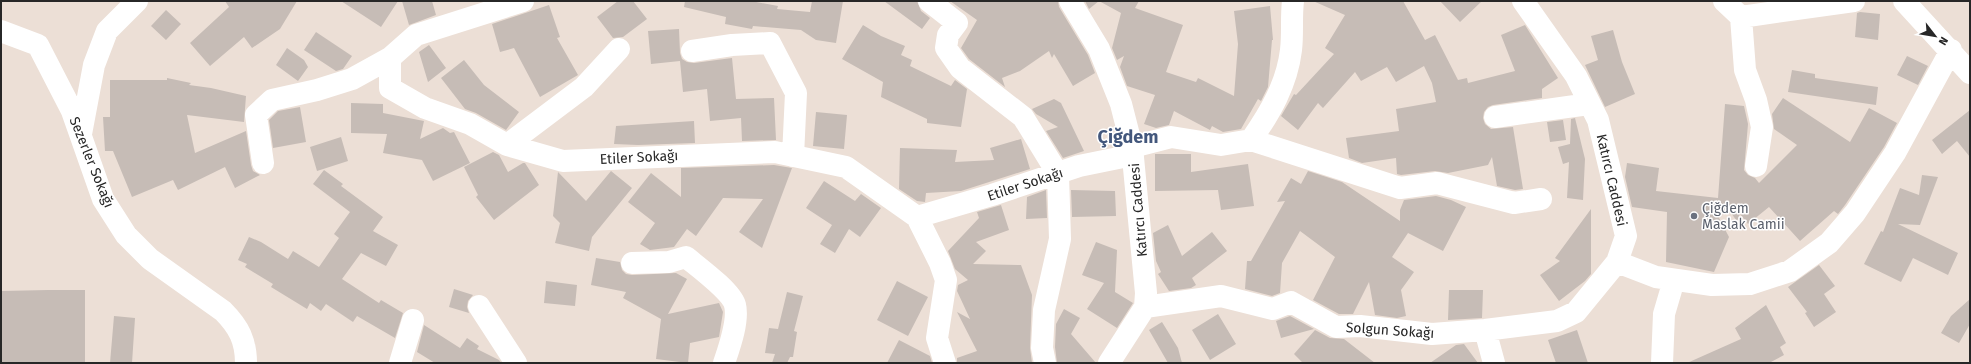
<svg xmlns="http://www.w3.org/2000/svg" width="1971" height="364" font-family="'Fira Sans',sans-serif">
  <style>
    .building { fill: #c6bcb6 }
    .lines { fill: none; stroke-linecap: round; stroke-linejoin: round }
    .minor { stroke: #fff; stroke-width: 22 }
    .worship-dot { fill: #6b7280; stroke: #fff; stroke-width: 1.5 }
    .labels { text-anchor: middle; stroke-width: 3; stroke-linejoin: round; paint-order: stroke }
    .street-label { font-size: 14px; fill: #272727; stroke: #fff }
    .worship-label { font-size: 14px; fill: #5b616d; stroke: #fff; text-anchor: start }
    .district-label { font-size: 18px; font-weight: bold; fill: #43577c; stroke: #fff }
  </style>
  <rect width="100%" height="100%" fill="#ecdfd6"/>
  <path class="building" d="M225,1H297L280,29L252,48L244,37L210,66L190,43L229,7Z
    M341,1H398L381,27Z
    M402,1H432L436,15L409,25Z
    M618,1H633L647,19L623,37L613,38L597,17Z
    M685,1H751L778,6L777,9L810,12L812,1H843L836,43L816,40L801,30L753,26L752,29L725,24L726,17L684,7Z
    M884,1H917L921,11L930,18L922,29Z
    M950,1H1058L1059,7L1088,55L1095,73L1073,86L1054,54L1052,58L1049,51L1020,71L1002,78L1005,87L969,59L961,48L977,20Z
    M1085,1H1139L1135,8L1183,25L1166,72L1196,82L1198,78L1234,96L1238,44L1234,11L1270,6L1273,40H1272L1268,87L1261,101L1258,99L1241,129L1223,132L1212,126L1210,130L1174,111L1169,125L1156,128L1144,124L1155,95L1127,86L1120,67L1124,56L1117,60L1112,48L1121,13L1099,1L1089,9Z
    M1313,1H1403L1425,40L1435,35L1458,80L1467,78L1468,83L1515,71L1501,35L1525,25L1558,78L1542,89V98L1493,105L1488,107L1484,112L1483,118L1485,124L1491,129L1513,127L1523,189L1515,190L1497,186L1492,157L1488,165L1448,173L1435,171L1401,175L1397,174L1396,158L1362,163L1349,158L1346,138L1399,131L1396,109L1436,102L1432,83L1424,66L1396,82L1387,67L1361,81L1355,72L1323,108L1318,103L1298,130L1281,116L1294,94L1296,95L1334,54L1325,48L1345,15Z
    M1440,1H1482L1460,22Z
    M549,5L560,37L557,38L578,75L540,97L514,48L500,52L492,24Z
    M166,10L181,24L166,40L151,26Z
    M1860,12L1880,14L1878,40L1855,37L1857,13Z
    M863,25L881,36L905,46L901,55L912,60L910,66L951,86L955,80L967,89L961,127L927,123V119L881,97L883,82L842,59Z
    M679,29L680,53L682,59L687,62L694,63L732,58L736,99L774,98L776,140L742,141L741,118L710,121L707,89L683,92L680,61L651,64L648,31Z
    M1613,30L1622,62L1635,94L1605,107L1585,65L1598,60L1591,36Z
    M316,32L352,56L343,69L336,71L304,50Z
    M429,45L446,68L428,82L419,52Z
    M287,48L304,60L308,67L298,81L276,65Z
    M1907,56L1928,66L1918,85L1897,75Z
    M464,60L484,85L519,112L506,130L476,113L465,109L441,78Z
    M1792,70L1815,74V78L1878,87L1876,105L1788,92Z
    M167,78L191,83L189,85L211,88L246,96L244,122L187,115L195,153L246,131L251,165L253,171L260,175L235,188L225,167L178,190L173,180L132,197L113,151H105L103,117H110V80H167Z
    M1783,98L1850,142L1869,108L1897,123L1884,147L1845,205L1838,214L1834,211L1800,241L1769,207L1748,224L1740,214L1737,221L1728,209L1718,216L1729,237L1714,272L1666,262L1667,212L1632,207L1625,177L1627,163L1659,168L1656,191L1718,198L1725,104L1744,106L1748,124L1744,170L1748,175L1755,178L1759,183L1797,145L1774,129L1772,114Z
    M1054,99L1061,103L1084,151L1063,158L1046,131L1058,127L1036,114L1032,109Z
    M351,103L383,104V113L424,121L420,139L443,128L450,133L454,132L470,163L433,181L422,160L383,153L387,134L351,133Z
    M300,107L306,142L273,148L269,120L278,111Z
    M1970,110V157L1957,141L1942,154L1932,140Z
    M816,112L847,115L844,149L813,146Z
    M1575,118L1585,159L1583,200L1567,198L1569,162L1563,164L1558,147L1570,144L1571,119Z
    M1563,120L1566,140L1550,142L1547,122Z
    M694,121L695,143L638,145L614,144L616,126Z
    M341,137L348,161L317,171L310,147Z
    M1021,139L1030,169L961,191L926,193L925,202L917,201L899,189L900,148L957,150L955,162L994,160L990,148Z
    M493,152L499,155L508,172L523,163H525L539,185L494,220L476,197L478,195L464,167Z
    M1155,154H1191V172L1248,164L1254,206L1221,210L1218,190L1155,191Z
    M774,165L792,168L762,248L739,232L763,199L723,198L696,236L687,229L674,247L650,250L640,244L655,223L628,202L651,173L681,197V168Z
    M324,170L343,184L341,186L383,217L373,231L398,245L386,266L361,253L342,279L379,303L381,300L403,313L395,338L357,316L353,322L326,304L321,311L310,303L307,309L271,287L273,284L245,267L247,264L238,260L249,237L261,242L288,259L293,251L319,267L339,238L334,234L350,212L313,184Z
    M611,171L632,188L592,237L589,251L555,243L560,223L553,216L558,172L586,201Z
    M1308,171L1342,182L1400,221V210L1404,200L1436,196L1451,200L1466,207L1443,251L1408,233L1392,257L1414,272L1401,290L1406,316L1397,318L1375,315L1369,282L1353,314H1339L1313,300L1335,257L1300,231L1282,263L1280,293L1272,296L1245,289L1247,261H1251L1285,201L1277,202L1291,178L1301,184Z
    M1922,175L1938,177L1920,225L1898,224L1958,253L1948,275L1913,258L1901,282L1864,264L1881,231L1883,232L1900,188L1919,195Z
    M824,181L855,201L861,194L881,208L860,237L849,229L835,253L820,244L832,225L806,208Z
    M1046,190L1047,218L1026,219L1027,197Z
    M1071,190L1115,191L1116,216L1072,217Z
    M1001,205L1009,230L976,242L986,251L973,264L1021,265L1032,295L1030,348L1032,363H957V358L977,351L957,312L970,319L957,291L958,285L968,280L955,269L948,251L979,218L977,212Z
    M1591,209V274L1585,281L1559,301L1540,275L1560,261L1555,258Z
    M1168,225L1182,256L1212,232L1227,251L1192,278L1196,285L1191,288L1169,291L1158,274L1161,272L1156,261L1153,233Z
    M1096,242L1117,250L1115,292L1133,303L1117,328L1087,309L1104,283L1082,275Z
    M596,258L620,262L622,270L626,274L632,275L676,273L687,279L668,314L719,303L723,312L719,337L690,343L688,363L656,359L661,319L623,298L626,292L591,285Z
    M1819,265L1835,286L1824,294L1836,312L1814,327L1805,313L1807,312L1788,287Z
    M546,281L577,285L575,306L544,303Z
    M897,281L928,297L908,336L877,320Z
    M454,289L473,295L468,301L467,307L469,313L449,307Z
    M48,290H85V363H1V291Z
    M1449,290H1483L1482,318L1448,320Z
    M787,292L803,296L794,331L797,332L793,357H790L787,363H772L775,354L765,353L769,328L778,329Z
    M1970,299V324L1959,343L1941,333L1951,316Z
    M1766,305L1786,343L1780,347L1784,355L1769,363H1687L1741,339L1735,328Z
    M1064,309L1080,318L1071,334L1096,363H1057L1055,347L1056,324Z
    M1218,314L1236,344L1210,360L1192,330Z
    M114,316L135,318L132,363H110Z
    M1290,316L1314,329L1281,338L1276,321Z
    M1162,322L1178,348L1182,363H1168L1149,330Z
    M424,325L460,348L467,338L479,346L477,349L499,360L501,363H435L417,352Z
    M1315,330L1330,338L1344,339L1375,363H1303L1294,354Z
    M1577,330L1588,363H1556L1548,340Z
    M899,340L930,356L932,363H887Z
    M1464,344L1478,363H1430L1456,345Z"/>
  <g class="lines">
    <path class="minor" d="M929,1L957,23L948,35L946,48L960,68L1023,117L1058,174L1060,239L1044,310L1042,348L1045,363
      M1070,1L1099,49L1121,104L1132,147
      M1724,1L1741,17L1854,1
      M1904,1L1970,73
      M1741,17L1745,70L1756,100L1762,127L1756,166
      M1,31L38,45L72,111L103,199L126,235L150,259L223,311C239,327 246,341 246,363
      M692,51L732,45L770,43L796,93L793,156
      M390,58V88L425,108L470,124L507,145L563,161L775,152L846,167L917,217L992,195L1079,166L1133,155
      M1495,117L1589,104
      M81,134L94,65L107,31L137,1
      M1251,140L1400,188L1437,183L1514,203L1541,199
      M507,145L584,87L619,49
      M263,163L256,115L272,100L317,90L352,79L390,58L416,35L523,1
      M917,217L940,263L946,280L937,338L945,363
      M1617,262L1656,277L1712,285L1750,284L1790,271L1829,243L1855,213L1895,153L1951,50
      M632,263L669,262L686,257C698,267 731,291 735,305C739,321 729,348 724,363
      M479,306L516,363
      M1145,307L1221,296L1273,309L1291,302L1336,327L1360,326L1432,334L1485,330L1557,321L1576,312L1617,262L1626,236L1598,120L1576,76L1523,1
      M1485,330L1494,363
      M400,363L413,320
      M1109,363L1145,307L1146,293L1132,147L1171,137L1221,145L1251,140C1270,113 1287,84 1291,50C1293,34 1291,17 1293,1
      M1662,363L1664,314L1674,280"/>
  </g>
  <circle class="worship-dot" cx="1694" cy="216" r="4"/>
  <g class="labels">
    <g class="street-label">
      <text transform="translate(639 157) rotate(-3)" y="5">Etiler Sokağı</text>
      <text transform="translate(92 162) rotate(68)" y="5">Sezerler Sokağı</text>
      <text transform="translate(1612 180) rotate(77)" y="5">Katırcı Caddesi</text>
      <text transform="translate(1025 184) rotate(-18)" y="5">Etiler Sokağı</text>
      <text transform="translate(1138 210) rotate(-95)" y="5">Katırcı Caddesi</text>
      <text transform="translate(1390 330) rotate(4)" y="5">Solgun Sokağı</text>
    </g>
    <g class="worship-label">
      <text x="1702" y="213">Çiğdem<tspan x="1702" dy="16">Maslak Camii</tspan></text>
    </g>
    <g class="district-label">
      <text x="1128" y="143">Çiğdem</text>
    </g>
  </g>
  <rect width="1971" height="364" fill="none" stroke="#272727" stroke-width="4"/>
  <g transform="translate(1935 36) rotate(121)" stroke="#ffffff" stroke-width="3" paint-order="stroke">
  <path d="M0-3L7 15L0 10L-7 15Z" fill="#272727"/>
  <text y="-6" font-size="11" font-weight="bold" text-anchor="middle" fill="#272727">N</text>
  </g>
</svg>
